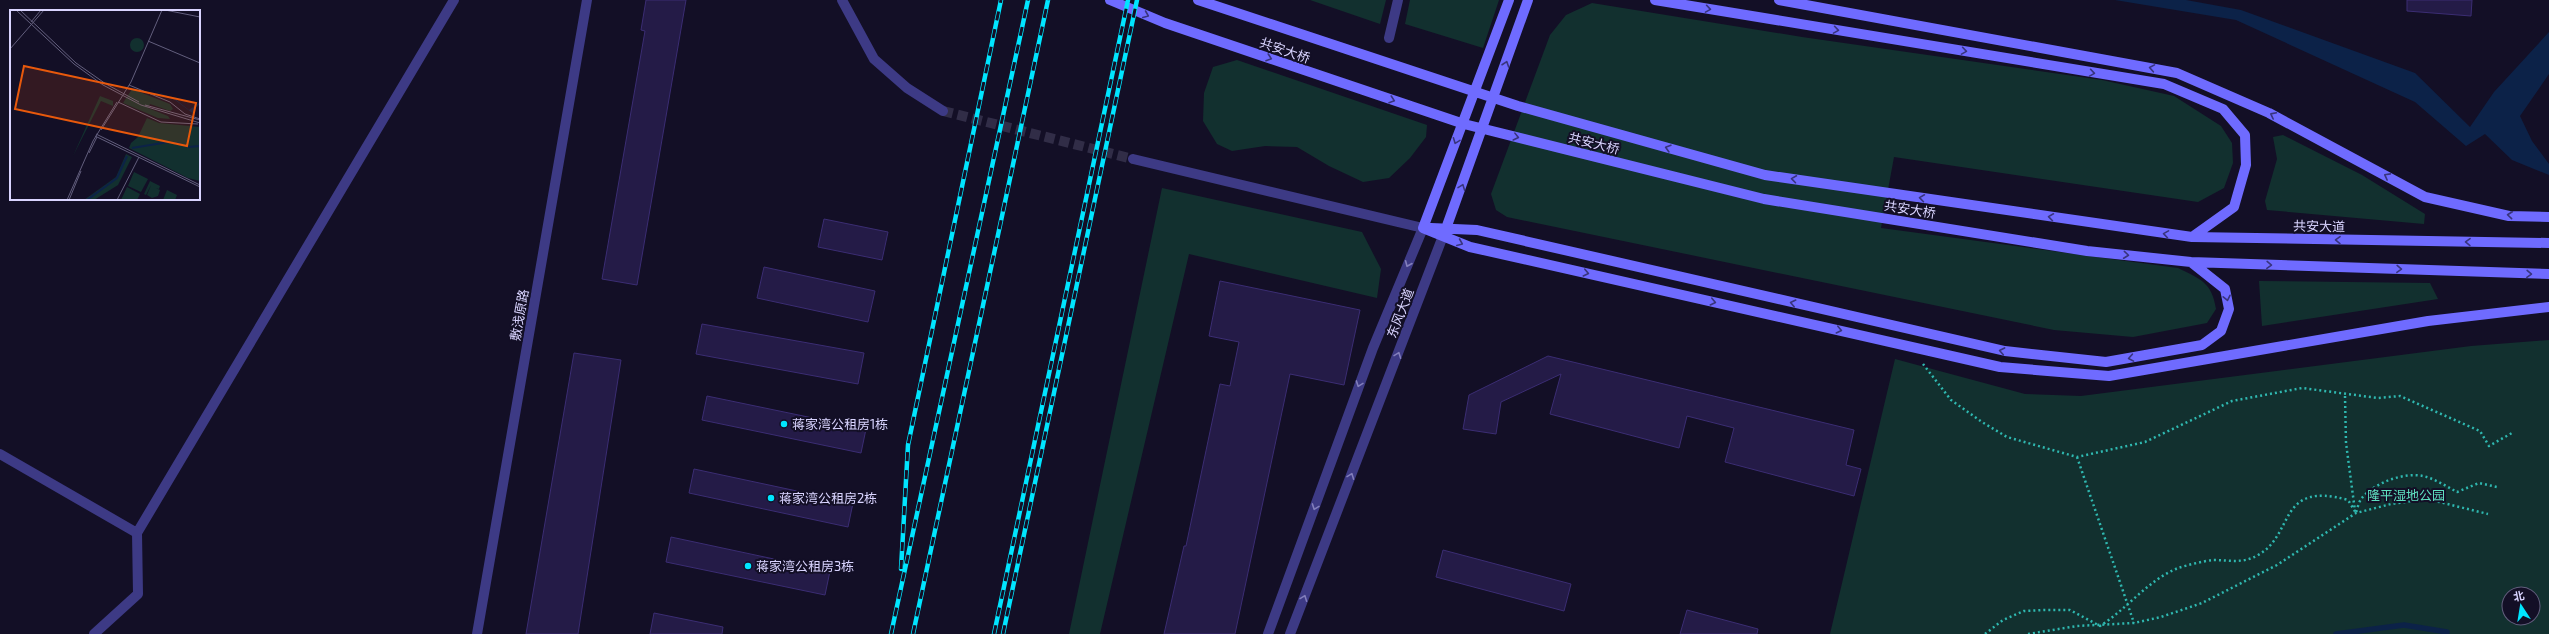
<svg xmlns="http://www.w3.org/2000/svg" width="2549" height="634" font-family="'Exo 2','Noto Sans SC',sans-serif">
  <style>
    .green { fill: #12302f; fill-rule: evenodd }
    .water { fill: #0c2248 }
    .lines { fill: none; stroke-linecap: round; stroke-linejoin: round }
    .stream { stroke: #0c2248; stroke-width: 5.5 }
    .building { fill: #241b47; stroke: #3b2d73 }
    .minor-tunnel { stroke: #312d47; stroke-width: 10; stroke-dasharray: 10 5; stroke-linecap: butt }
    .path { stroke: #2fb8b0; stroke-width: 2.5; stroke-dasharray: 2 3; stroke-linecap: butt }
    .minor { stroke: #3d3a85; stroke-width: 10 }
    .tertiary { stroke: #3d3a85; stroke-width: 10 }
    .secondary { stroke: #6f6bff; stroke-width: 10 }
    .rail-casing { stroke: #00e5ff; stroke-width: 4.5 }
    .rail { stroke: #130f26; stroke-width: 3; stroke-dasharray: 9; stroke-linecap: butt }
    .oneway { stroke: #38347d }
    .oneway2 { stroke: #837fbc }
    .poi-dot { fill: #00e5ff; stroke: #130f26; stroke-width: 1.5 }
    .labels { text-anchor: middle; stroke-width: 4; stroke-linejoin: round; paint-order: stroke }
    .street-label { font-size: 13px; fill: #d9d4ff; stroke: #130f26 }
    .poi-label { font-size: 13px; fill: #d9d4ff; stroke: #130f26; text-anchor: start }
    .park-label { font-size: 13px; fill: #5fe0c0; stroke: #130f26 }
    .inset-river { fill: none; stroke: #0c2248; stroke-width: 2 }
    .inset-road { fill: none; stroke: #625e7d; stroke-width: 1 }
    .view { fill: #e8590c; fill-opacity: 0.15; stroke: #e8590c; stroke-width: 2 }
    .inset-edge { fill: none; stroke: #d9d4ff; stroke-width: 2 }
  </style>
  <rect width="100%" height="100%" fill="#130f26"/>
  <path class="green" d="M1310,0H1386L1380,24Z
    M1410,0H1499L1483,48L1405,24Z
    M1592,3L1802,37L2102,80L2174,96L2221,126L2232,143L2233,163L2224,188L2198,202L1894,157L1881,228L2178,268C2200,279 2212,282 2216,309L2207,323L2133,337L2054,330L1507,217L1496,210L1491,194L1550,35L1566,15Z
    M1237,60L1427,125L1426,137L1410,158L1389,178L1363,182L1329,166L1297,147L1265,146L1232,151L1217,144L1203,121L1204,93L1213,67Z
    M2283,135L2362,175L2425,214L2424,224L2267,210L2265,201L2277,159L2273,137Z
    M1162,188L1362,232L1381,269L1377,298L1189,254L1100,634H1069Z
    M2259,281L2430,283L2438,299L2262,326Z
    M2549,340V634H1830L1895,359L2025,394L2081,396L2471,346ZM2509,594H2533V618H2509Z"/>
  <path class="water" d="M2115,0H2186L2241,10L2415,73L2470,127L2494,92L2549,32V74L2520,116L2532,141L2549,164V175L2512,160L2485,134L2466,146L2415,102L2236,20Z"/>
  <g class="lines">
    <path class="stream" d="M2336,634L2404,625L2447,632"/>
  </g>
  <path class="building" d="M646,0H686L637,285L602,279L645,31L641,30Z
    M2407,0H2472L2471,16L2407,11Z
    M824,219L888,232L882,260L818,247Z
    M764,267L875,291L868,322L757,298Z
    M1220,281L1360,310L1344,385L1290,374L1235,634H1164L1184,546H1186L1220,384L1230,386L1239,342L1209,336Z
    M702,324L864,353L858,384L696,354Z
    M574,353L621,360L578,634H526Z
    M1548,356L1854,430L1846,465L1861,469L1854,496L1725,462L1734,428L1687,416L1679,448L1550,414L1561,374L1501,402L1496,434L1463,429L1469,395Z
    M707,396L866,429L861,453L702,420Z
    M694,469L853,503L848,527L689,493Z
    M671,537L830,571L825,595L666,562Z
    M1443,550L1571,584L1564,611L1436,577Z
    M1687,610L1758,629L1757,634H1680Z
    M654,613L723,627L722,634H650Z"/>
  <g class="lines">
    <path class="minor-tunnel" d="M943,111L1133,159"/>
    <path class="path" d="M1923,364L1951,400L1982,422L2007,437L2077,457L2145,442L2232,401L2302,388L2378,398L2400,396L2480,431L2489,446L2512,433
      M2345,396L2346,443L2355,511
      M2077,457L2134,623
      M1985,634L2003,620L2024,611L2045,610H2070L2100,626C2127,609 2148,580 2178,568C2188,565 2203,561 2213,560C2230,560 2243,564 2258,555C2295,535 2277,480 2348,500L2356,513C2357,509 2359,502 2361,499C2374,483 2403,472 2423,476C2435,479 2446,486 2457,492L2479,483L2497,487
      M2028,634L2077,626L2134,623L2161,617L2202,603L2277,565L2356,513L2391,504L2427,499L2488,514"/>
    <path class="minor" d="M842,0L874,59L907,88L943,111
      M1389,38L1398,0
      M1133,159L1423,228
      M0,454L137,533
      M94,634L138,594L137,533L454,0
      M477,634L587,0"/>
    <path class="tertiary" d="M1268,634L1373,348L1423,228
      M1290,634L1443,236"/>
    <path class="secondary" d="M1110,0L1165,23L1464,124L1764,199L2087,251L2191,262L2549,274
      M1198,0L1518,106L1765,175L2192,237L2549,243
      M1655,0L2164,84L2223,109L2245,135L2246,165L2234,207L2192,237
      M1779,0L2177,73L2269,113L2425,197L2509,216L2549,217
      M1423,228L1470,247L2000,367L2109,376L2428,321L2549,307
      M1423,228L1509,0
      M1431,228L1477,230L2005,351L2106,362L2202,345L2221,331L2229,309L2225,289L2191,262
      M1444,234L1528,0"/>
    <defs>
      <path id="rail" d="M901,569L908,445L1001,0
        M891,634L1028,0
        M913,634L1048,0
        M994,634L1128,0
        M1003,634L1137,0"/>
    </defs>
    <use href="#rail" class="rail-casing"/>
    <use href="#rail" class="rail"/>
  </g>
  <defs><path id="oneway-chevron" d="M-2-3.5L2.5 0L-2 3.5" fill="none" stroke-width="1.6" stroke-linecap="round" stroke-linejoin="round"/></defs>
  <g class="oneway">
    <use href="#oneway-chevron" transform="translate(1708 9) rotate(9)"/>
    <use href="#oneway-chevron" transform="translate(1146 15) rotate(23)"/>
    <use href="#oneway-chevron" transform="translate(1836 30) rotate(9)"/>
    <use href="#oneway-chevron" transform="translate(1964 51) rotate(9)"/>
    <use href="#oneway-chevron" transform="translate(1269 58) rotate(19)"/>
    <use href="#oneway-chevron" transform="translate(1506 64) rotate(-71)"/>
    <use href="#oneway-chevron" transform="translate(2152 68) rotate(-170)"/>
    <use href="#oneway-chevron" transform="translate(2092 73) rotate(9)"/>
    <use href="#oneway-chevron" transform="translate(1392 100) rotate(19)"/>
    <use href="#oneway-chevron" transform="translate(2273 115) rotate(-153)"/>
    <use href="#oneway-chevron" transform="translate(1516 137) rotate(14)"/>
    <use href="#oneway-chevron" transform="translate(1456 141) rotate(111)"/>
    <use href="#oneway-chevron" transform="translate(1668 148) rotate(-164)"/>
    <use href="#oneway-chevron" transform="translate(2387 176) rotate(-152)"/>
    <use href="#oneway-chevron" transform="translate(1794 179) rotate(-172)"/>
    <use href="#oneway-chevron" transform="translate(1462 187) rotate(-69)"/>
    <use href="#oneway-chevron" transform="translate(1922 198) rotate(-172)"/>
    <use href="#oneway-chevron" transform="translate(2510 215) rotate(-174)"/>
    <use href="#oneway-chevron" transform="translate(2051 217) rotate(-172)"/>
    <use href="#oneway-chevron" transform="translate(2166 234) rotate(-171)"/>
    <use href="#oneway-chevron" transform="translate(2338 240) rotate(-179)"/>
    <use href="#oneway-chevron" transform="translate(2468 242) rotate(-179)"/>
    <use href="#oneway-chevron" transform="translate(1460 243) rotate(23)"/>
    <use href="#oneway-chevron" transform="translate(2126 255) rotate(6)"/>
    <use href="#oneway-chevron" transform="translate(2269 265) rotate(2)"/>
    <use href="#oneway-chevron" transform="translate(2399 269) rotate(2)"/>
    <use href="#oneway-chevron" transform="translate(1586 273) rotate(13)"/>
    <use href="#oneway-chevron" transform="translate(2529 274) rotate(2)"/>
    <use href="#oneway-chevron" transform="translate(2227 298) rotate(78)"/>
    <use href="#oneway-chevron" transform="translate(1713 302) rotate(13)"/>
    <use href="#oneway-chevron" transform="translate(1793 303) rotate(-167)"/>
    <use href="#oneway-chevron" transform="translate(1839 330) rotate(13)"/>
    <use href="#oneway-chevron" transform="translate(2002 351) rotate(-169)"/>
    <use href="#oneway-chevron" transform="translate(2131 358) rotate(170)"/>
  </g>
  <g class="oneway2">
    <use href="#oneway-chevron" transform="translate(1408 264) rotate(113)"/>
    <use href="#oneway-chevron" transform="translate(1398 355) rotate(-69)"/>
    <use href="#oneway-chevron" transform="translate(1359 384) rotate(110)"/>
    <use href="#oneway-chevron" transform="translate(1351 476) rotate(-69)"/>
    <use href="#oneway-chevron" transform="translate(1315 507) rotate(110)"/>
    <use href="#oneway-chevron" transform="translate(1304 598) rotate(-69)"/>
  </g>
  <g class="poi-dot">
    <circle cx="784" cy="424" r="4"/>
    <circle cx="771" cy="498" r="4"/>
    <circle cx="748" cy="566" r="4"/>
  </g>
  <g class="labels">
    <g class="street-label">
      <text transform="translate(1285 50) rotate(19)" y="5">共安大桥</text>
      <text transform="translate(1594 143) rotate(14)" y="5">共安大桥</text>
      <text transform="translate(1910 209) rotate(9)" y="5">共安大桥</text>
      <text transform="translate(2319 226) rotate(1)" y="5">共安大道</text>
      <text transform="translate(1400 313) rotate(-69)" y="5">东风大道</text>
      <text transform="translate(519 315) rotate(-80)" y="5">敷浅原路</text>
    </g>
    <g class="poi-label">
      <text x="792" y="429">蒋家湾公租房1栋</text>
      <text x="779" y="503">蒋家湾公租房2栋</text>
      <text x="756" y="571">蒋家湾公租房3栋</text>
    </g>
    <g class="park-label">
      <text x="2406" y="500">隆平湿地公园</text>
    </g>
  </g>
  <g transform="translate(10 10)">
    <rect width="190" height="190" fill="#130f26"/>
    <path d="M120 35a7 7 0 1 1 14 0a7 7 0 1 1-14 0ZM122,79L160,94L163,99L160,101L140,94L138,98L158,106L160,109L148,108L113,93ZM90,86L103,91V96L91,91L63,146ZM137,108L149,113L190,117V171L178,168L119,138L121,133L128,127ZM116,144L122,147L108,175L84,190H74L106,167ZM124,162L138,169L131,182L118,176ZM140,171L150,176L149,179L146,178L150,180L148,186L142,188L137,185L141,175L136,185L134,184ZM117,177L130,184L127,190H111ZM157,180L167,185L165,190H153Z" fill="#12302f"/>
    <path d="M138,78L165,89L179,100L190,92V94L183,100L185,105L165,90Z" fill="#0c2248"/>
    <path class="inset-river" d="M178,137L190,136M122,138L158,132L171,134M77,190L107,168L117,146"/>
    <path class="inset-road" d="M6,0L64,54L93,75L131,95L190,113M10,0L66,53L96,74L129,92M155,0L190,7M21,12L31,0M138,31L190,53M0,39L34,0M119,75L160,92L175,104L190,109M108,92L151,112L188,114M108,93L121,72L152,0M135,95L190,110M91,120L108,93M86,124L190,175M85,126L190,177M79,143L87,127M57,190L83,131L107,92M59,190L71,161M107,190L129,147"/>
    <path class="view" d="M14,56L186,93L177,136L5,99Z"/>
    <rect width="190" height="190" class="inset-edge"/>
  </g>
  <g transform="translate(2521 606) rotate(348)"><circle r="19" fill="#130f26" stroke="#625e7d"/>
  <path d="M0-3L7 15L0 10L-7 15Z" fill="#00e5ff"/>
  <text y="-6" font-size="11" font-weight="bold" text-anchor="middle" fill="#d9d4ff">北</text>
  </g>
</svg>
